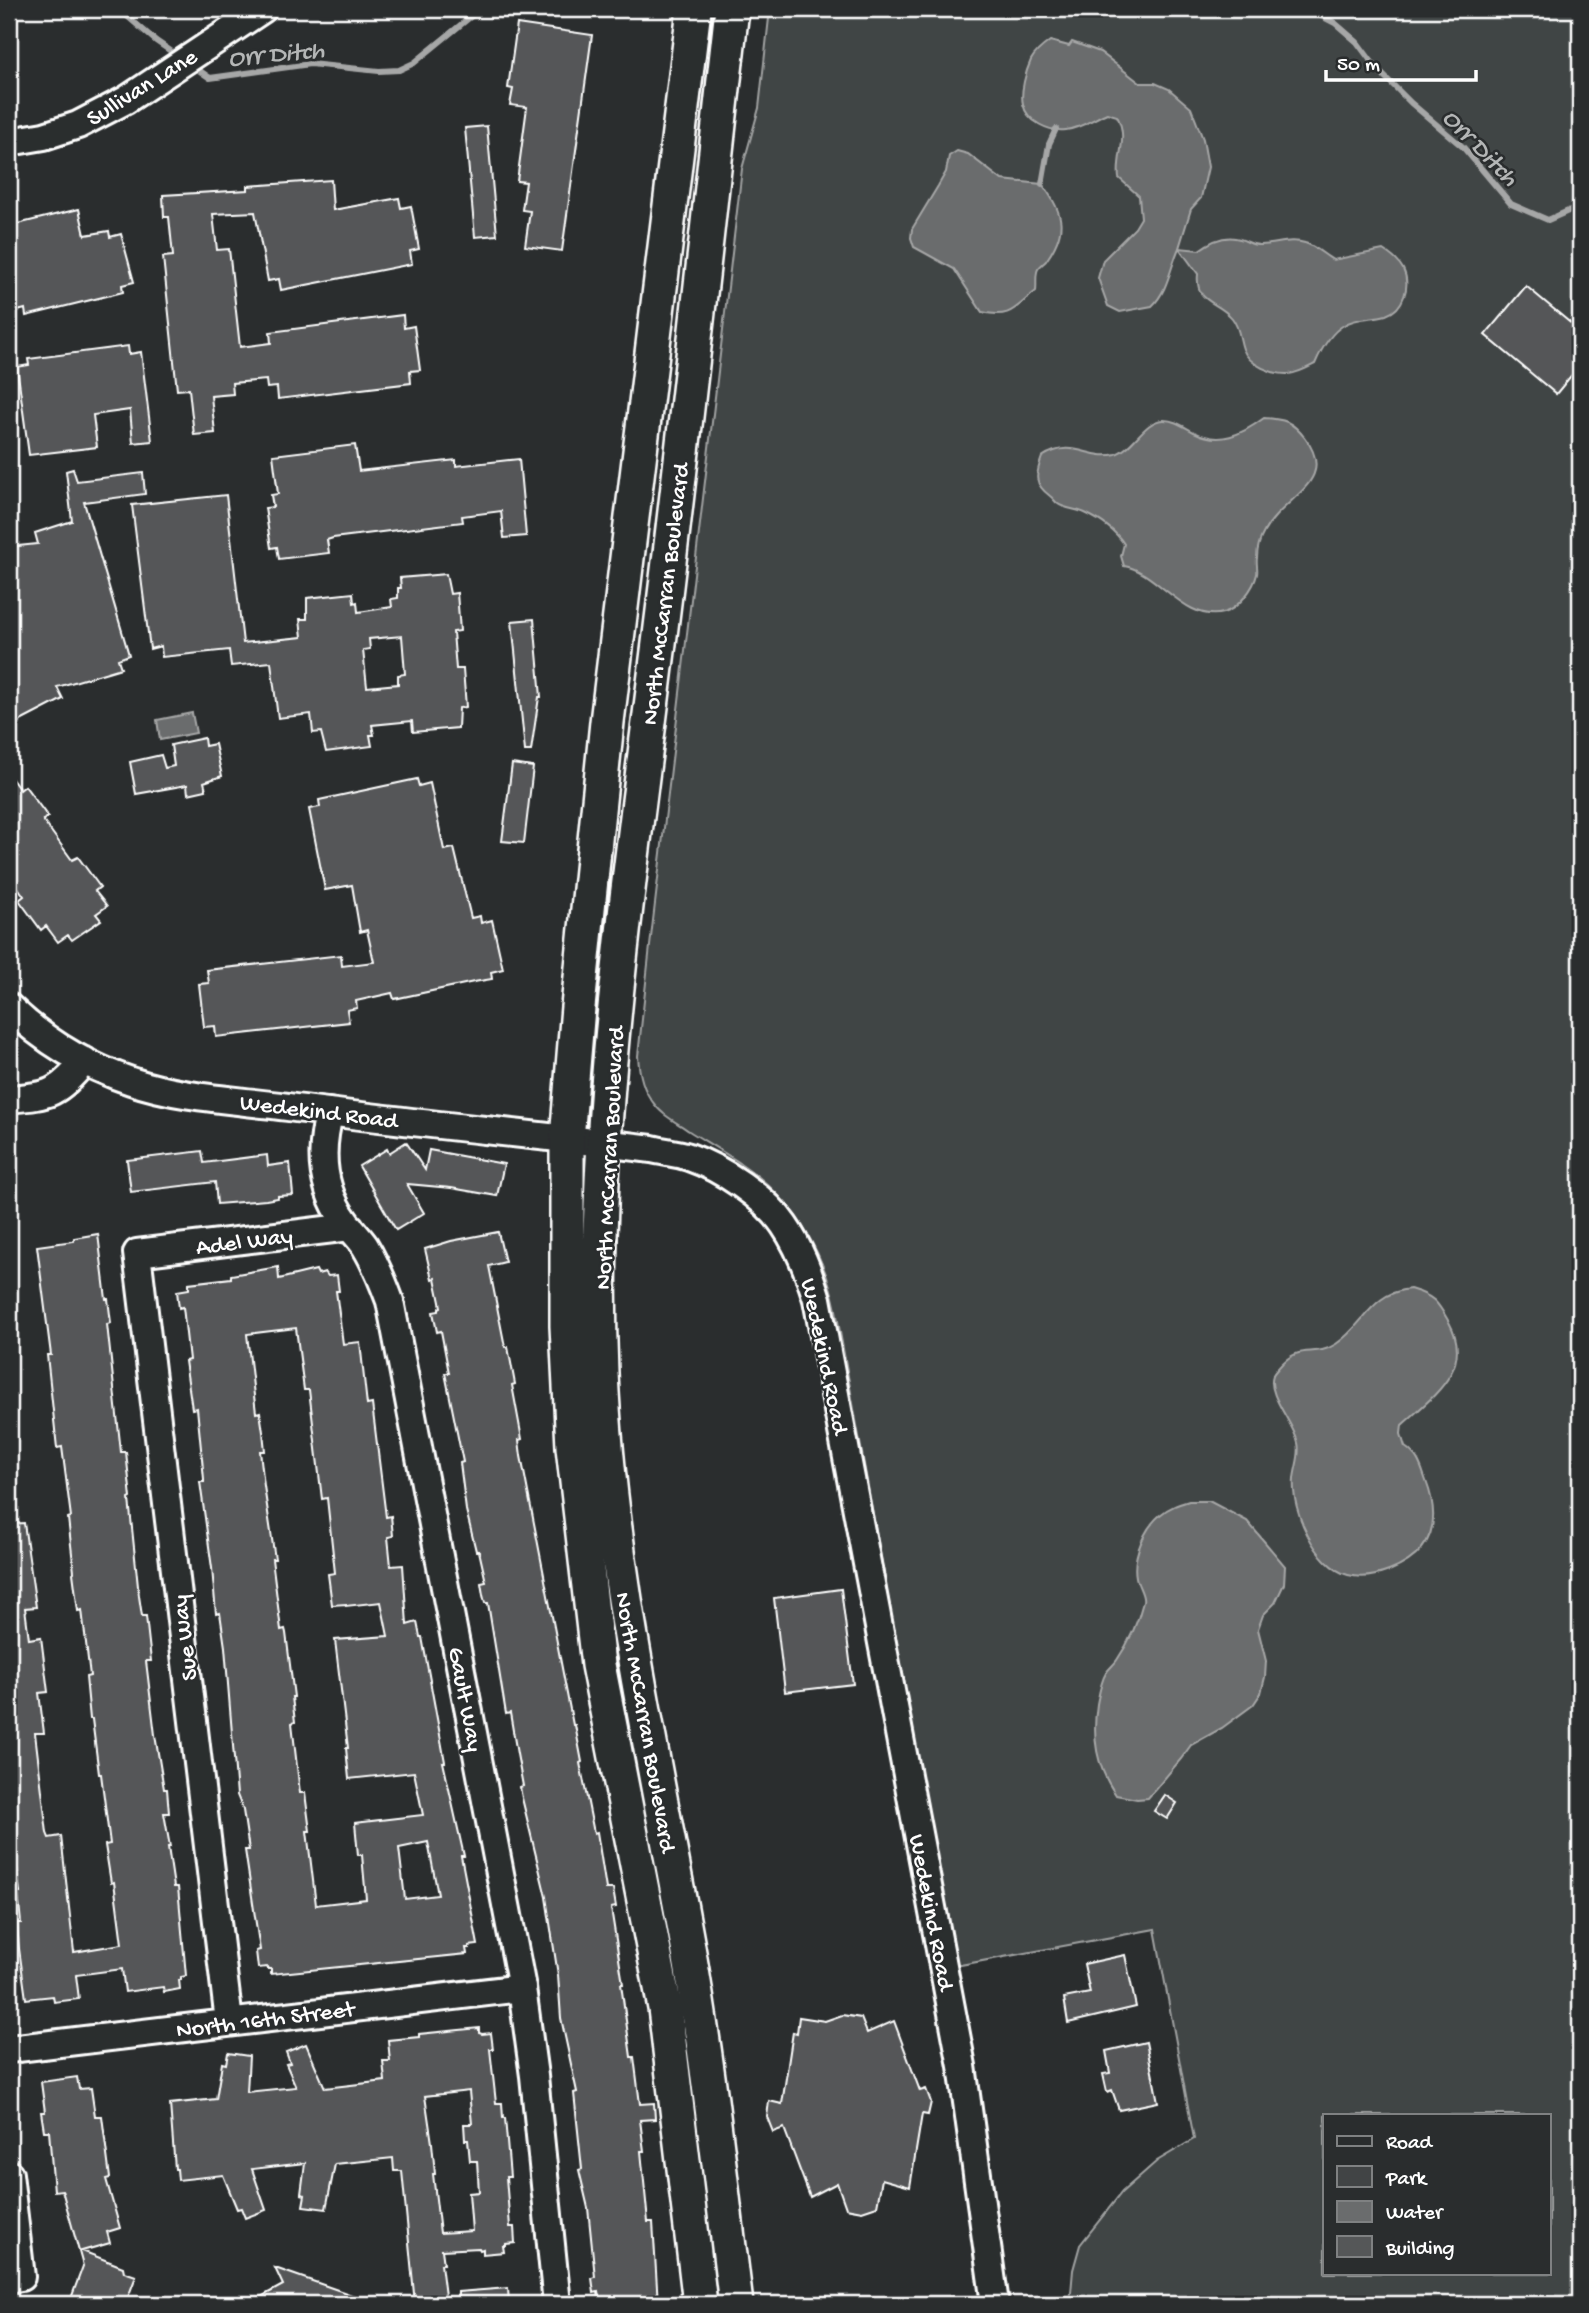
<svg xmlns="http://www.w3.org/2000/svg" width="1589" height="2313" font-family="'Gochi Hand',sans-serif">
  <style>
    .green { fill: #414445; stroke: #a0a2a2; stroke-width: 2; fill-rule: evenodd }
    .water { fill: #6a6c6d; stroke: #a6a7a7; stroke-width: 2 }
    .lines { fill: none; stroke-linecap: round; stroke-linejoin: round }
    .stream { stroke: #a6a7a7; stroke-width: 6 }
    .building { fill: #555758; stroke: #fff; stroke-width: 2; fill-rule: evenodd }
    .minor-casing { stroke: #fff; stroke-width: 32 }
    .major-casing { stroke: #fff; stroke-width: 38 }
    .minor { stroke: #2a2d2e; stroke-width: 26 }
    .major { stroke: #2a2d2e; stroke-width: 33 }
    .labels { text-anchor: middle; stroke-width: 5; stroke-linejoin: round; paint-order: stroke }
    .street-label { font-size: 24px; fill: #fff; stroke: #2a2d2e }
    .water-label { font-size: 26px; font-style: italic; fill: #b4b6b6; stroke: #2a2d2e }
  </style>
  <rect width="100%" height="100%" fill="#2a2d2e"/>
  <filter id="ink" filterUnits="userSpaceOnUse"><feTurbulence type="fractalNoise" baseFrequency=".0143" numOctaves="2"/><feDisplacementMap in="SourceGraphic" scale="14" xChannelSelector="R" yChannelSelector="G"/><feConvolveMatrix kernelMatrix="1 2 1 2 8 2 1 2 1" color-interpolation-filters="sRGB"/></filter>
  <g filter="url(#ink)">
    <path class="green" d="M770,9H1580V2304H1070L1073,2270L1080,2245L1122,2192L1157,2161L1194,2139L1155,1929L955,1966L836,1310C826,1262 804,1219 768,1185C745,1164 716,1148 689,1131C676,1122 661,1115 652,1101C642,1088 639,1072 638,1056L650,946L742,169L759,108ZM1325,2115H1549V2273H1325Z"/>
    <path class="water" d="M1050,41L1069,46L1072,42L1100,52L1140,83H1155L1169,89L1191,108L1203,139L1208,167L1201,198L1191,209L1179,248L1199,250C1211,241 1225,234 1240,239C1248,241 1252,246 1261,245C1276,245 1290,238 1305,243C1315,246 1324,255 1333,260L1383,250C1391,255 1398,260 1403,269C1411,285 1404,309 1386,315C1372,319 1357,317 1344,325C1330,333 1321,350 1315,364C1307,368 1298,373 1289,374C1273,375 1249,365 1243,349C1239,338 1240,328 1232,318C1217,300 1195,304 1198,274L1179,248C1170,268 1168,291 1152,306L1120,312L1108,306L1098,278L1103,260L1135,228L1141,218L1139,196L1119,178C1116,155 1129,139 1117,116L1107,113C1095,118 1079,129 1066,130C1049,132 1027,122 1023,104C1020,92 1026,71 1031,60C1035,52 1043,46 1050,41Z
      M957,151L968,154L1002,180L1042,184C1064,213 1068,230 1046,261C1043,264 1040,266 1038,269C1035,274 1037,285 1036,291C1014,308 1011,319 982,312L954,269L914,247L911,238L912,229L938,186L946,172L949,156Z
      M1264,418C1284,419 1292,421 1305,438C1339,483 1283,496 1264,532C1260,539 1257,550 1257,558C1256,563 1258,569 1257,574C1254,588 1238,609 1223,613C1185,623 1157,571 1124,566L1121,556L1124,544C1115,530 1100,520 1085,513C1077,509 1065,509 1058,504C1055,502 1053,498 1050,496C1034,484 1035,476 1042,457C1074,437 1088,461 1116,454C1134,448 1144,420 1164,420C1175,420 1184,427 1194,432C1220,445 1241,435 1264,418Z
      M192,713L196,733L160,740L157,720Z
      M1410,1289C1434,1296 1437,1301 1449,1322C1475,1369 1432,1397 1402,1425L1401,1434L1405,1447C1419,1456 1421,1467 1426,1481C1442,1523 1432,1554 1389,1571C1376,1576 1363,1579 1348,1575C1316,1566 1291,1511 1294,1479C1295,1467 1301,1455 1298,1443C1294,1423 1266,1394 1273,1375C1273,1374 1279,1367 1280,1366C1301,1342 1313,1359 1336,1344C1365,1325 1370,1293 1410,1289Z
      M1189,1501H1209L1247,1521L1285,1566L1284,1584L1275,1603L1263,1615L1258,1629L1266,1661L1265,1677L1261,1693L1253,1705L1222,1728L1191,1745L1181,1759L1148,1798L1137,1799L1116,1795C1096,1766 1092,1738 1097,1704C1099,1694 1101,1681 1106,1673C1109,1668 1114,1665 1117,1660C1128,1644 1138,1622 1143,1602C1145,1595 1137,1585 1136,1577C1132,1556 1145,1528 1160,1515C1169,1507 1179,1504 1189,1501Z"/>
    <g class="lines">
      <path class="stream" d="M119,9L156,41L178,56
        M1308,9L1335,23L1357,42L1377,69L1411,103L1463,147L1511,204L1548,220L1575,208L1580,209
        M190,64L210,78L310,64L379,71L399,70L414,63L480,9
        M1042,184L1049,144L1056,129"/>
    </g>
    <path class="building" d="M517,24L592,35L562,251L525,246L530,211L522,210L526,182L517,181L527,107L510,105L513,89L508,88Z
      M487,126L497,235L475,237L465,128Z
      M331,180L333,210L399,198L401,208L411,206L419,249L410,251L412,264L281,290L279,279L268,281L255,212L213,214L217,250L229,249L240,347L271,343L270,332L403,315L404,328L414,326L420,370L410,371L411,383L278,399L277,387L267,388L266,380L232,383L233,394L211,396L215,433L194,435L189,389L177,390L163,257L173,256L169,217H164L163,195L248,190V186Z
      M79,209L85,235L109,231L110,237L121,234L134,282L122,285L123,292L107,296L26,316L25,309L14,312L9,294V226Z
      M1526,286L1580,331V365L1556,394L1485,335Z
      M128,346L129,354L141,352L152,441L133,443L130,410L93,415L97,447L29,455L17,367L29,365L28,359Z
      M355,445L359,471L456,460V466L519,459L526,536L504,538L501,511L462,516L463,522L333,538L327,540L329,553L279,559L277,547L271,548L265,508L273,507L271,495L278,494L273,455Z
      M73,469L77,481L143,473L145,494L84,502L129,655L118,659L121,668L57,687L63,699L9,727V547L38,544L35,533L72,521L66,471Z
      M226,495L243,643L302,637L300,619H307V598L353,593L354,603L357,602L358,612L392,607L391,599L398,598V588H401L400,578L446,574L450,594L457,593L459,618L460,631L453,632L456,669H463L466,707L459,708L458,728L413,732L412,721L372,725L374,735H370L372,746L326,752L321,732L313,733L311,714L278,718L271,662L231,666L229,650L162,657L161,646L150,649L132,505ZM402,636L405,674L398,675V684L367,687L363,650L370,649L369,639Z
      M534,619L541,697H539L531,751H525L512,621Z
      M204,738L205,746L215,744L222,776L204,782L206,790L188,794L187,785L136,794L130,762L161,755L165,768L174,766L171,745Z
      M512,764L533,767L524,843L502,841Z
      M9,775L20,790L25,786L48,817L43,820L56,838L72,860L78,857L100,887L95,891L107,906L96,914L101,920L72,940L68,935L58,942L46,926L41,930L19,900L24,896L9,875Z
      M417,779L419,786L430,783L444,850L454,848L471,918L480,916L481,923L492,920L503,969L491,972L492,979L474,982L394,999L392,993L356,1001L357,1008L347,1010L349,1022L216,1037L215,1026L204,1027L199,984L209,983L207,970L341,955L342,966L374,962L367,930L360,932L352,885L325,890L309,809L320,807L319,800Z
      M406,1142L425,1170L429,1150L504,1164L497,1196L451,1188L407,1184L424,1213L396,1230L359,1166L387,1149L389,1153Z
      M202,1151L204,1163L267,1155L268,1166L290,1163L293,1195L278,1196V1198L266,1200L217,1204L215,1182L131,1192L127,1160Z
      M498,1232L505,1262L489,1266L505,1347H508L515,1384L512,1385L522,1439L519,1440L521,1456L573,1725H575L582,1762L580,1763L594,1833L597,1832L606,1889H613L616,1907L611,1908L623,1984H621L631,2057H634L640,2104L654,2103L655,2119L640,2120L644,2151H641L648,2222H653L658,2304H600L598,2292L594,2293L592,2278L595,2277L588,2208L579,2170L582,2169L574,2093L577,2092L561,2018L558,1975L546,1897L522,1798L520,1787L523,1786L517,1754L510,1713L506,1714L488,1603H485L483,1595L481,1583L486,1582L479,1551H476L466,1510L460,1463L463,1462L445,1373H449L441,1331L437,1332L433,1312L439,1311V1308L441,1307L435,1278L432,1279L425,1249L451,1241Z
      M98,1234L106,1299H108L111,1323L107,1324L121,1452H126L131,1498L129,1499L139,1596L142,1616H146L151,1661H146L155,1735L164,1789H167L169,1813H164L170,1847H168L174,1887H178L186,1976L181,1977V1980H179L180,1989L164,1992L163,1987L125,1992L122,1969L76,1975L79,1999L54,2002L53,1996L26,1999L19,1949L17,1923H21L18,1893H20L16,1859H12L9,1829V1524L24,1523L36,1607L25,1608L29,1639L41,1637L48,1692L39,1693L44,1733H35L47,1833L49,1838L61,1836L74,1952L122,1944L114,1882L111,1883L105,1845L110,1844L101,1774H99L92,1719H90L86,1677L90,1676L82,1610L78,1611L73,1573L74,1572L68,1518L71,1517L62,1447L57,1448L47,1355H51L37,1246L74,1241V1238Z
      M278,1267L279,1279L316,1270L318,1274L325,1272L328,1276L337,1275L339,1291H336L343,1344L360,1342L367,1405L372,1404L386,1517L391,1516L393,1536L388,1537L391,1566L403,1565L407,1625L417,1622L420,1637H422L445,1762H443L464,1856H461L478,1945L469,1946V1948H466L467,1954L271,1974V1969H268L267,1967L258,1968L256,1951L260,1950L245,1850H249L243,1810L237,1795L225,1647L220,1613L216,1614L212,1568L200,1482H204V1479L197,1408L192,1409L185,1361L189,1360L183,1307L179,1308L177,1291L189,1289V1283L231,1278V1275ZM296,1328L304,1390H309L322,1499L327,1498L335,1573L328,1574L332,1605L346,1604V1606L381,1602L388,1636L335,1640L348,1748H346L349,1779L414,1772L423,1815L355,1823L358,1855H362L366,1899L316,1905L307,1831H310L305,1793H300L292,1723L295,1722L292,1697H294L286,1633L285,1629L281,1630L272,1559H275L264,1486L260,1451H265L263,1432L260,1412L256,1413L247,1334ZM428,1842L438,1895L405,1899L399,1848Z
      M841,1589L853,1684L785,1692L774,1598Z
      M1165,1795L1177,1803L1167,1819L1154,1811Z
      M1125,1955L1136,2007L1068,2023L1064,1998L1090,1993L1084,1964Z
      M842,2015L861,2018L867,2033L894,2021L920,2091L926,2089L931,2102L928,2115L922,2114L910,2187L882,2179L877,2206L862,2211L846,2208L837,2183L810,2197L784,2128L773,2132L767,2117L769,2101L782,2104L793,2032L797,2033L799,2017L825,2021Z
      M479,2028V2033L482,2034L491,2033L493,2049H490L496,2103H502L503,2118H505L510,2177H506L510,2227H514L515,2243L506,2244V2246H503L504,2252L483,2254V2249L480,2250L479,2248L442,2250L444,2264H441L446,2304H415L402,2171H394L393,2158L335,2164L326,2209L303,2206L305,2195L301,2194L305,2163L252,2169L266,2210L245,2218L241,2208L237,2209L223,2175L178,2180L177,2169H175L170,2104L216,2099L222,2063L226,2064L228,2053L249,2056L247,2092L296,2087L286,2064L290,2063L286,2052L306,2044L325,2088L385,2081L383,2061H390L388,2040L419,2037V2034ZM469,2091L472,2124H464L465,2140H468L470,2161H477L479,2192L469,2193L472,2231L440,2233L433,2174H435L432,2143L425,2096Z
      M1146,2042L1158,2102L1119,2110L1112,2090L1107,2092L1103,2074L1110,2073L1106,2051Z
      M77,2077L79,2089L91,2088L95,2116H102L110,2178L106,2179L120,2228L107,2232L110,2243L82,2251L123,2267L124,2272L136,2276L127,2300L120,2297L117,2304H69L83,2266L62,2190L54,2191L49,2131H44L41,2112H45L41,2082Z
      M275,2268L372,2302V2304H248L283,2285Z
      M508,2288L509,2304H458V2292Z"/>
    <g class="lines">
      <defs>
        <path id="minor" d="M9,142L44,136L78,125L126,100L263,9
          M9,1007C43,1040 86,1066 131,1081C181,1098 236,1100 288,1107C409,1123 531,1134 652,1149C664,1152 677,1153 689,1157C721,1168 765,1197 784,1225C800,1248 809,1273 817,1299L962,2066L995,2304
          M9,1099C52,1095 55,1095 85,1061
          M330,1112C319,1150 321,1188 345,1221C351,1230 359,1237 365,1246C376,1264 383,1282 390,1301L522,1988L534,2076L557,2304
          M229,2022L137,1253L350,1227
          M9,2049L522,1988
          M9,2174L21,2277L9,2279"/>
        <path id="major" d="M694,9L607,722L578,1007L567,1139V1326L573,1447L598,1665L665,2008L700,2304
          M732,9C707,228 684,448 656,667C627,900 591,1137 601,1373C610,1567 654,1757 688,1947C709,2065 721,2185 736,2304"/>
      </defs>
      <use href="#minor" class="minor-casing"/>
      <use href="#major" class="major-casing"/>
      <use href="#minor" class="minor"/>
      <use href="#major" class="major"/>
    </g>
  </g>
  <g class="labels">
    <g class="street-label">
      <text transform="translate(141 86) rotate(-32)" y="8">Sullivan Lane</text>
      <text transform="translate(664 594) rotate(-83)" y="8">North McCarran Boulevard</text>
      <text transform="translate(319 1110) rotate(7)" y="8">Wedekind Road</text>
      <text transform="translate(608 1158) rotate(-87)" y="8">North McCarran Boulevard</text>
      <text transform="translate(244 1240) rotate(-7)" y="8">Adel Way</text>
      <text transform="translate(826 1356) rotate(78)" y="8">Wedekind Road</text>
      <text transform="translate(183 1638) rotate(-97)" y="8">Sue Way</text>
      <text transform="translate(467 1699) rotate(79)" y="8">Gault Way</text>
      <text transform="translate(647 1722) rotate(80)" y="8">North McCarran Boulevard</text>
      <text transform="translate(933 1912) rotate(79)" y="8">Wedekind Road</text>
      <text transform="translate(265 2018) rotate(-7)" y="8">North 16th Street</text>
    </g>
    <g class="water-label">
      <text transform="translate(276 52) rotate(-5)" y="9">Orr Ditch</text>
      <text transform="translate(1482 146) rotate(46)" y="9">Orr Ditch</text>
    </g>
  </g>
  <rect width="1589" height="2313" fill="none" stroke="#2a2d2e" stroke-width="35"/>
  <rect x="18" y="18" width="1554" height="2278" fill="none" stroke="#fff" stroke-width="2.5" filter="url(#ink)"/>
  <rect x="1323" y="2114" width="228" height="161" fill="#2a2d2e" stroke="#7f8182" stroke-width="2"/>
  <rect x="1337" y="2136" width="35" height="10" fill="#2a2d2e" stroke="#7f8182" stroke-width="2"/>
  <text x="1386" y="2148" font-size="21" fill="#ffffff">Road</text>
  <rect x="1337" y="2166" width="35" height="21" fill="#414445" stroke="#7f8182" stroke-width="2"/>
  <text x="1386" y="2184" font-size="21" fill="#ffffff">Park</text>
  <rect x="1337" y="2201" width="35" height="21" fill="#6a6c6d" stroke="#7f8182" stroke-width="2"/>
  <text x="1386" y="2218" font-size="21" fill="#ffffff">Water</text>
  <rect x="1337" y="2236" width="35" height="21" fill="#555758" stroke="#7f8182" stroke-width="2"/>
  <text x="1386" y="2254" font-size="21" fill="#ffffff">Building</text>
  <path d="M1326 70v10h150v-10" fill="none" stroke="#ffffff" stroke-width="3.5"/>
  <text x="1337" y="70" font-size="21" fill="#ffffff" stroke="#2a2d2e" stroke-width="5" paint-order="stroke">50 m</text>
</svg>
